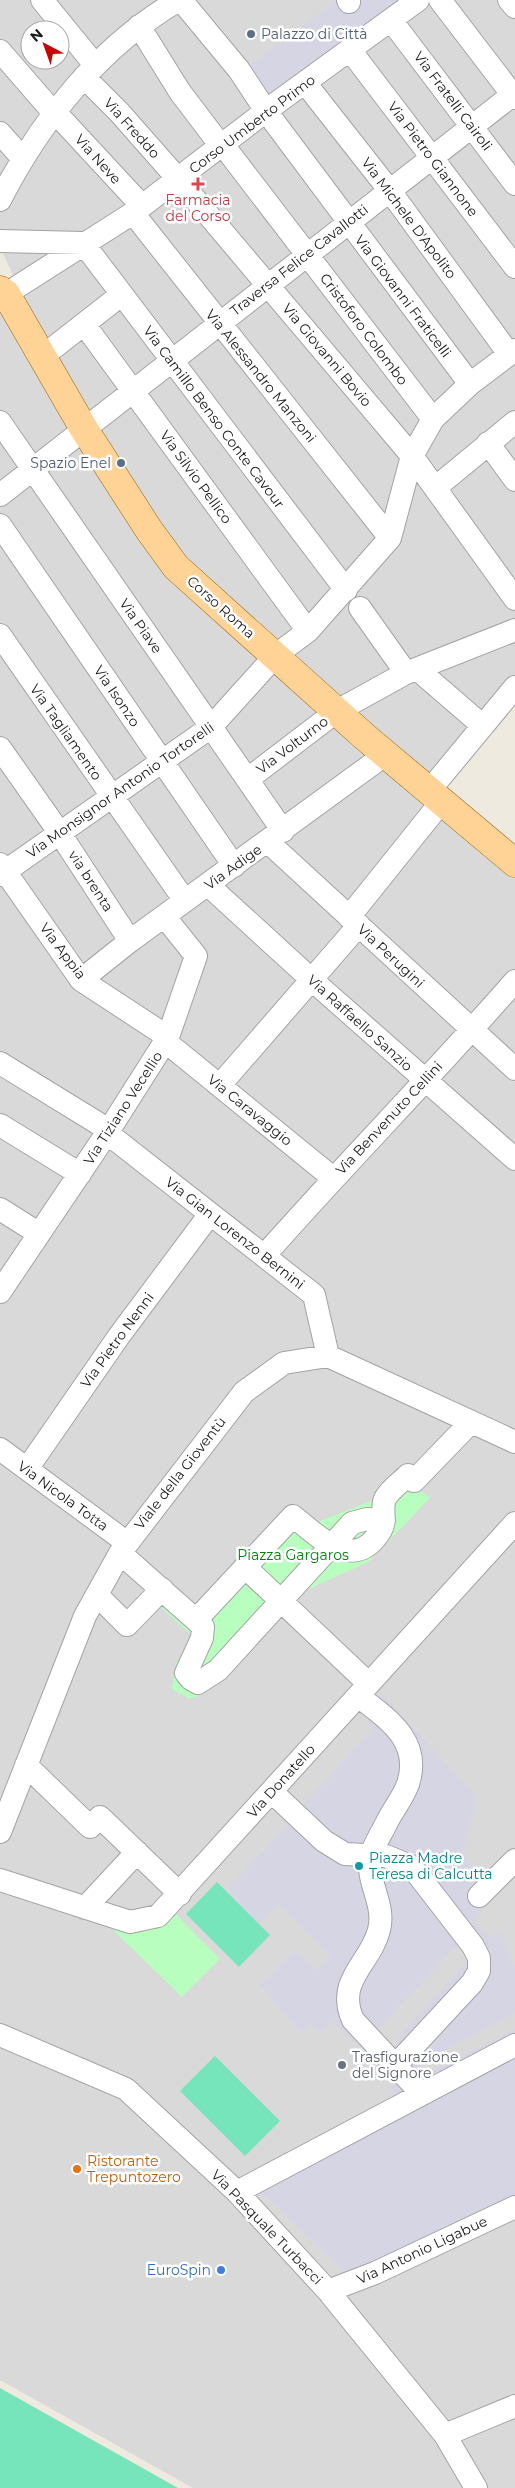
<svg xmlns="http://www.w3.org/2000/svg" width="515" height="2488" font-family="Montserrat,sans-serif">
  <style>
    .residential { fill: #dad9d9; fill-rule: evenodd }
    .park { fill: #b8febe }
    .pitch { fill: #77e5bb }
    .plaza { fill: #d5d5e4 }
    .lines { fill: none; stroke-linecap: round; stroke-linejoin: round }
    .minor-casing { stroke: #a3a3a3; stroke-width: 24 }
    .major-casing { stroke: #946400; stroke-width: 29 }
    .minor { stroke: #fff; stroke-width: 22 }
    .major { stroke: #ffd295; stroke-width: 28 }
    .service-dot { fill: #5c6f8a; stroke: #fff; stroke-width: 2 }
    .health-dot { fill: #e0444e; stroke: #fff; stroke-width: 2 }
    .culture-dot { fill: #0f9aa8; stroke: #fff; stroke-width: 2 }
    .worship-dot { fill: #6b7280; stroke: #fff; stroke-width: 2 }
    .food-dot { fill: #e8710a; stroke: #fff; stroke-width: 2 }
    .shop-dot { fill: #3f7fe0; stroke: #fff; stroke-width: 2 }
    .labels { text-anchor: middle; stroke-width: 5; stroke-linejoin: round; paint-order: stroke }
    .service-label { font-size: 14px; fill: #4e5e75; stroke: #fff; text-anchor: start }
    .street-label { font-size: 14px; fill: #1c1c1c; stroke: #fff }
    .health-label { font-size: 14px; fill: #be3a42; stroke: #fff }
    .park-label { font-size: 14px; fill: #03810e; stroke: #fff }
    .culture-label { font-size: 14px; fill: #0d838f; stroke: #fff; text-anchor: start }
    .worship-label { font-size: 14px; fill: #5b616d; stroke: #fff; text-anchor: start }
    .food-label { font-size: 14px; fill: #c56008; stroke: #fff; text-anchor: start }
    .shop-label { font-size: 14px; fill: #366cbe; stroke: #fff; text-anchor: end }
  </style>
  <rect width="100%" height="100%" fill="#eeeae0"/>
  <path class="residential" d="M0,0H515V698L439,789L515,849V2488H193L0,2380V312L22,294L0,247ZM30,30H60V60H30Z"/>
  <path class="park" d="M401,1474L430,1498L368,1562L302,1592L228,1676L207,1692L190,1699L172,1689L176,1663L195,1638L155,1602L192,1611L290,1504L313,1524L381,1497Z
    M177,1915L220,1959L182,1997L109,1926C136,1932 154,1930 177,1915Z"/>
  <path class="pitch" d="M217,1882L270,1935L239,1967L186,1914Z
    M215,2056L280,2121L245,2156L180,2091Z
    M0,2388L178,2488H0Z"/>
  <path class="plaza" d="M338,0H403L275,111L244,69Z
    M382,1694L477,1797L463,1851L478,1881L482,1909L475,1923L490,1938L501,1933L515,1967V2013L419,2064L428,2073L515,2029V2204L350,2276L252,2183L394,2115L391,2089L392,2050L403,2032L471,1957L457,1945L361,2047L332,2021L320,2034L310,2024L301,2032L260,1985L295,1950L316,1970L332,1957L279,1905L258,1923L228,1888L288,1825L275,1809L290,1791L303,1806L372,1730L364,1714Z"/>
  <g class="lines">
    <defs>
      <path id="minor" d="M42,0L95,65
        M181,0L239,70L266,111L470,384
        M348,0L349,2
        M440,0L515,98
        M509,0L515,7
        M391,20L515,184
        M139,26L180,92L221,146
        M350,50L515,267
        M0,51L53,112
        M84,77L119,112L178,179L412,456L515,599
        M306,84L390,191L509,354
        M54,111L142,206
        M0,133L23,159
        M223,145L433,419
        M0,200C41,120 100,46 179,0
        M133,213L390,538
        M0,241L83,243
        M83,243L346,590
        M6,294L133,213L271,107L418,0
        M84,324L308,631
        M43,356L121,295
        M0,422L283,831
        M488,443L515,480
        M435,488L515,422
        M0,495L515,93
        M0,525L234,866
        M360,608L406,673
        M0,635L185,901
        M417,669L483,726
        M0,748L59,832L130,941
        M248,779L337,711L406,673L515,630
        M429,791L515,687
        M268,842L515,1069
        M0,864L81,980L168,1037
        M0,875L211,727L276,655L308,631L390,538L412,456L433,419L470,384L515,350
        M208,885L312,980L515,1159
        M349,917L442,801
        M81,980L130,941L386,754
        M166,1042L333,1178
        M0,1063L109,1130
        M220,1085L359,925
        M0,1125L80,1174
        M107,1133L314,1295L328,1356
        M0,1209L38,1233
        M264,1256C346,1163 433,1075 515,981
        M0,1292L109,1130L168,1037L196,956L164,916
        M0,1449L126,1542
        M27,1469L119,1336L210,1214
        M120,1553L196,1620L293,1516C319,1537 355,1574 381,1530C387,1520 380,1506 386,1497C391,1489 401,1482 408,1475L414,1481L471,1422
        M245,1567L369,1684
        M97,1595L127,1625L162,1589
        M196,1620L203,1627L202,1638L186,1673L191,1679L198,1683L218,1670L352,1523L367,1519L384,1520
        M358,1696C388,1719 422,1741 408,1784C403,1798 392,1811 386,1824C381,1834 374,1845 371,1855C365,1882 386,1903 379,1930C371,1963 335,1980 353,2020L421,2093
        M26,1765L90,1827L100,1817L180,1894
        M272,1792L324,1841L345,1854L386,1856L412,1867L473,1946L479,1958V1971L472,1983L395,2066
        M0,1832L85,1616L120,1553L244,1392L284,1363L328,1356L515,1442
        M0,1880L130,1922L158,1916L515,1523
        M479,1896L515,1860
        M85,1908L137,1852
        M0,2035L126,2089L237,2192L328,2291L445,2435L476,2488
        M237,2192L515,2045
        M328,2291L375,2273L515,2207
        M445,2435L515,2406"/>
      <path id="major" d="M0,290L6,294L84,429L149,530L176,567L365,737L515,863"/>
    </defs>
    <use href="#minor" class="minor-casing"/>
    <use href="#major" class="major-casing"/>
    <use href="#minor" class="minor"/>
    <use href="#major" class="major"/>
  </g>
  <g class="service-dot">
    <circle cx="251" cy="34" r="5"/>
    <circle cx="121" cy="463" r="5"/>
  </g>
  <path class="health-dot" d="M195.5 176.5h5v5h5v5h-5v5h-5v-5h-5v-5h5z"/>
  <circle class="culture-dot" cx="359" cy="1866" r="5"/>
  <circle class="worship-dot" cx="342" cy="2065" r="5"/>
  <circle class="food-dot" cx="77" cy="2169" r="5"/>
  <circle class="shop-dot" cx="221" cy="2270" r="5"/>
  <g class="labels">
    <g class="service-label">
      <text x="261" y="39">Palazzo di Città</text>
      <text x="111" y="468" text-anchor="end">Spazio Enel</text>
    </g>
    <g class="street-label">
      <text transform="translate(453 101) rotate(53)" y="5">Via Fratelli Cairoli</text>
      <text transform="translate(252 124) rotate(-37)" y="5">Corso Umberto Primo</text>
      <text transform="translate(132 128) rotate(48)" y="5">Via Freddo</text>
      <text transform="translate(98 159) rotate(48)" y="5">Via Neve</text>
      <text transform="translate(433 159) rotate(53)" y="5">Via Pietro Giannone</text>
      <text transform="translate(409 218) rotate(53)" y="5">Via Michele D'Apolito</text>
      <text transform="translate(299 260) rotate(-38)" y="5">Traversa Felice Cavallotti</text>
      <text transform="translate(403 296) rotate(53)" y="5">Via Giovanni Fraticelli</text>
      <text transform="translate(364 329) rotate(53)" y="5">Cristoforo Colombo</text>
      <text transform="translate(327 355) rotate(50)" y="5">Via Giovanni Bovio</text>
      <text transform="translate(261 376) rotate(51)" y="5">Via Alessandro Manzoni</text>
      <text transform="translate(214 417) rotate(53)" y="5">Via Camillo Benso Conte Cavour</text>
      <text transform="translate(196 477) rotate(54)" y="5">Via Silvio Pellico</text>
      <text transform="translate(221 607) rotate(42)" y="5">Corso Roma</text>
      <text transform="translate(141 626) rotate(55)" y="5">Via Piave</text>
      <text transform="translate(117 696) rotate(56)" y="5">Via Isonzo</text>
      <text transform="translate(66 732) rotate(55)" y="5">Via Tagliamento</text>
      <text transform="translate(292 745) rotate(-37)" y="5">Via Volturno</text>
      <text transform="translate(120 790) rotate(-35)" y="5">Via Monsignor Antonio Tortorelli</text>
      <text transform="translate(233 867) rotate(-36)" y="5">Via Adige</text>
      <text transform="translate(91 881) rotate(57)" y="5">via brenta</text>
      <text transform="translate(63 951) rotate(53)" y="5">Via Appia</text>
      <text transform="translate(391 956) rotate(43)" y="5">Via Perugini</text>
      <text transform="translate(360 1023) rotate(42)" y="5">Via Raffaello Sanzio</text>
      <text transform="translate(123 1108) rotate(-57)" y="5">Via Tiziano Vecellio</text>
      <text transform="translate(250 1110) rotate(39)" y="5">Via Caravaggio</text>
      <text transform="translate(389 1118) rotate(-47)" y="5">Via Benvenuto Cellini</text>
      <text transform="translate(235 1233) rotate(38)" y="5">Via Gian Lorenzo Bernini</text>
      <text transform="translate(117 1340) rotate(-54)" y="5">Via Pietro Nenni</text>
      <text transform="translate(180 1473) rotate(-52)" y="5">Viale della Gioventù</text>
      <text transform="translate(63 1496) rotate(36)" y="5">Via Nicola Totta</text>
      <text transform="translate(281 1781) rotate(-48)" y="5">Via Donatello</text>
      <text transform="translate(267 2227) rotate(46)" y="5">Via Pasquale Turbacci</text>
      <text transform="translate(422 2250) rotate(-25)" y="5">Via Antonio Ligabue</text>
    </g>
    <g class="health-label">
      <text x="198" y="205">Farmacia<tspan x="198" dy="16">del Corso</tspan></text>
    </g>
    <g class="park-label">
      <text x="293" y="1560">Piazza Gargaros</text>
    </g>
    <g class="culture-label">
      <text x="369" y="1863">Piazza Madre<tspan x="369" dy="16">Teresa di Calcutta</tspan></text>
    </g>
    <g class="worship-label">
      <text x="352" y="2062">Trasfigurazione<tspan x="352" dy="16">del Signore</tspan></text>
    </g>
    <g class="food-label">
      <text x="87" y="2166">Ristorante<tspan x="87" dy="16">Trepuntozero</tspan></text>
    </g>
    <g class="shop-label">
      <text x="211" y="2275">EuroSpin</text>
    </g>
  </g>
  <g transform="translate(45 45) rotate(319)"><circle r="24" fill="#ffffff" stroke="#a4a4a4"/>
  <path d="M0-4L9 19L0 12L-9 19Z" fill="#c80200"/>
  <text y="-8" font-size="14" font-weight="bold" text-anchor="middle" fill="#1c1c1c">N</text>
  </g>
</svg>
